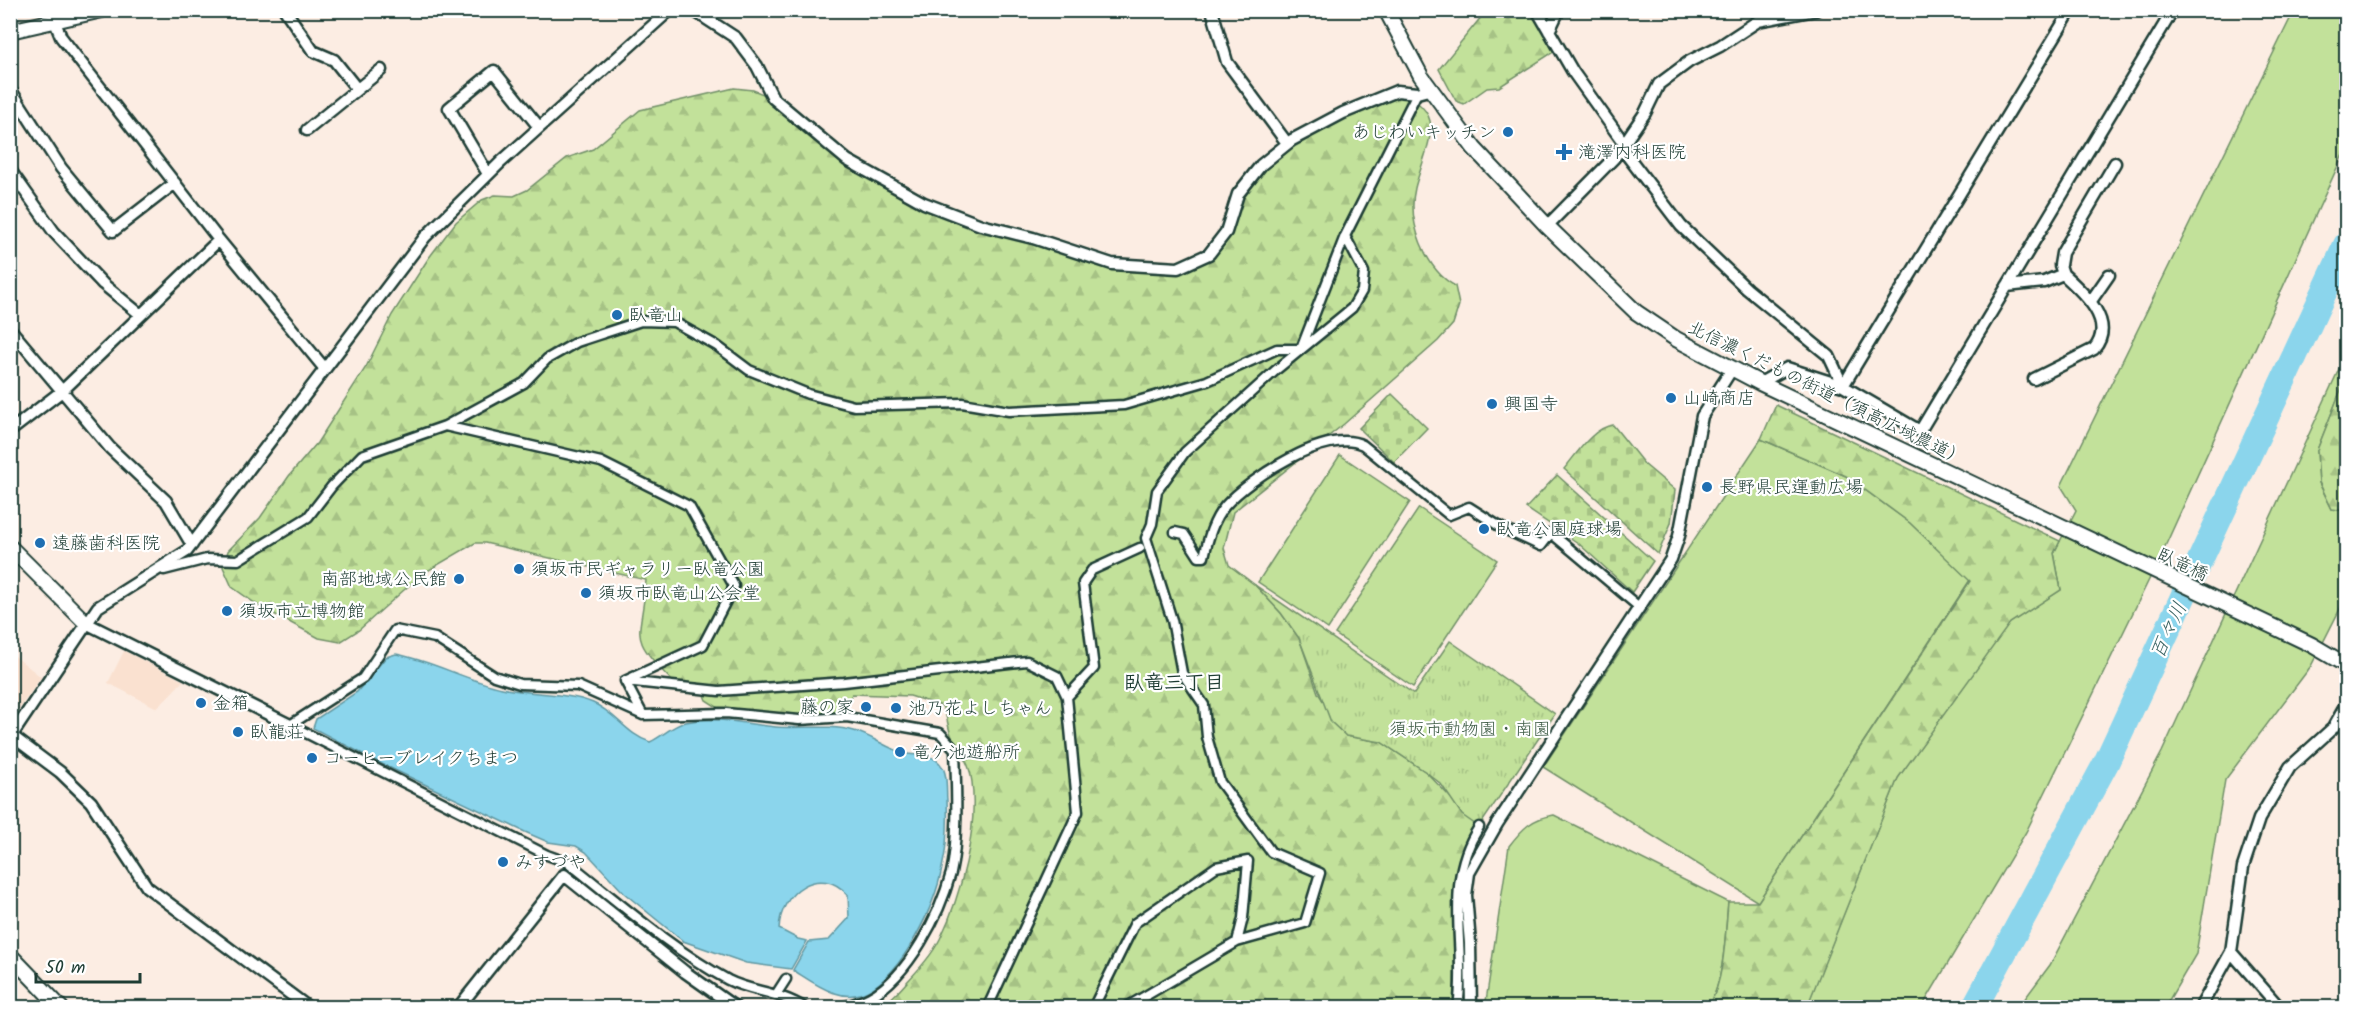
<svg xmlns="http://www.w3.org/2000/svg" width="2357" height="1018" font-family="Kalam,'Klee One',sans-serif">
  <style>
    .built { fill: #fae1d0 }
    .green { fill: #c2e19a; stroke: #708f67; stroke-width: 1.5 }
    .forest { fill: url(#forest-firs); stroke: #708f67; stroke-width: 1.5 }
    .cemetery { fill: url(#cemetery-stones); stroke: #708f67; stroke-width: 1.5 }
    .park { fill: url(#park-tufts); stroke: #708f67; stroke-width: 1.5 }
    .water { fill: #8bd5ec; stroke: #6098a2; stroke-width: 1.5 }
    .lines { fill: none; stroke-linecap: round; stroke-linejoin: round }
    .river { stroke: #8bd5ec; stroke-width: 26 }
    .pedestrian-casing { stroke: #1f3d34; stroke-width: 13 }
    .minor-casing { stroke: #1f3d34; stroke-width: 15 }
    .tertiary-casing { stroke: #1f3d34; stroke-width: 18 }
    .pedestrian { stroke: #fff; stroke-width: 8 }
    .minor { stroke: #fff; stroke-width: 10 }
    .tertiary { stroke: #fff; stroke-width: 14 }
    .poi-dot { fill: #1f6fb2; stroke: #fff; stroke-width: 2 }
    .labels { text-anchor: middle; stroke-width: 4.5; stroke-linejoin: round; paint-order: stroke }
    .poi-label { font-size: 18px; fill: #1f3d34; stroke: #fff; text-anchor: start }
    .street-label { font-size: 18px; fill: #1f3d34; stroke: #fff }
    .park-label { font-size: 18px; fill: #405e48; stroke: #fff }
    .water-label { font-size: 20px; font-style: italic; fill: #3a6362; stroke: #fff }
    .neighbourhood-label { font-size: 20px; font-weight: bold; fill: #1f3d34; stroke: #fff }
  </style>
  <defs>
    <pattern id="forest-firs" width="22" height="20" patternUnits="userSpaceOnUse" patternTransform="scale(1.5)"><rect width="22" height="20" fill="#c2e19a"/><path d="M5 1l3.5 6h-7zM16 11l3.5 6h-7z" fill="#a6c285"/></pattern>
    <pattern id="cemetery-stones" width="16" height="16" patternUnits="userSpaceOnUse" patternTransform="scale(1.5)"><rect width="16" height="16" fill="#c2e19a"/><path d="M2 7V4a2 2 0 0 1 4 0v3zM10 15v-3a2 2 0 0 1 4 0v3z" fill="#a6c285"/></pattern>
    <pattern id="park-tufts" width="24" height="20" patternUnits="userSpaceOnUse" patternTransform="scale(1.5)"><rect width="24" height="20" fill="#c2e19a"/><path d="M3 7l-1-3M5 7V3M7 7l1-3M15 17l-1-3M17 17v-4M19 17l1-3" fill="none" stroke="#a6c285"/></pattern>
  </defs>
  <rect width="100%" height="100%" fill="#fcede3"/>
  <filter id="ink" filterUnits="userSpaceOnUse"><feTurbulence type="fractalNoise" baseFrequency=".0167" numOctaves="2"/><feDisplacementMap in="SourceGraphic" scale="12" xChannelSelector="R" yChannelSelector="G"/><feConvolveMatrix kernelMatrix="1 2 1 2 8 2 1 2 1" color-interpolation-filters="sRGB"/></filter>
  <g filter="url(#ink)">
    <path class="built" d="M124,651L183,681L157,708L108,683Z
      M11,653L41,677L11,720Z"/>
    <path class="green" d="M2294,11H2346V148L2163,551L2026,832L1922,1007L1806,1008L1898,778L2008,624L2061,590L2054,553L2076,510L2061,486Z
      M2346,354V377L2317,450L2319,483L2332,509L2346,511V597L2311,666L2225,780L2196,954L2165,1007L2018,1008L2050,965L2162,752Z
      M1761,439L1846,476L1910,523L1970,580L1758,902L1543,767Z
      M1340,455L1410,502L1328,629L1258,582Z
      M1419,508L1497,560L1413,687L1335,634Z
      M1554,815L1728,902C1725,937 1725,976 1709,1007L1485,1008L1509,846C1522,829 1532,818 1554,815Z"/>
    <path class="forest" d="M1486,11H1531L1555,51L1499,87L1487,88L1464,104L1456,101L1439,69Z
      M734,88L753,90L773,98L845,159L924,203L1112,264L1178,268L1209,254L1226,232L1238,194L1292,140L1397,91C1410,97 1426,105 1430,121C1434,137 1419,171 1415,188C1407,221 1425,269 1455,286L1459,305L1453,324L1438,341L1344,424L1233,512L1224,548L1229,565L1255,585L1281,613L1299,638L1318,693L1346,736L1381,742L1426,772L1479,827L1461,864L1458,1007H875C888,1004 898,992 907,982C919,969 932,955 940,939C961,896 978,830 972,782C970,761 960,754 952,737C947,727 948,715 942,706L910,696L852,694L842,713L798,715L717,707L706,700L700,685L673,682C625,633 642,640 646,580L485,543H475L422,574L359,630L340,642L319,638L259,606L232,587L223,567L228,551L260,518L289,476L317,443L366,367L392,315L428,259L456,222L482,200L495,195L514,196L527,190L567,158L593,149L640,110Z
      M2346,377V511L2332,509L2319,482L2317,450Z
      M1776,405L2060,541L2054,553L2061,590L2010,623L1898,778L1807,1007H1709C1725,976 1725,937 1728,902H1758L1970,581L1910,523L1846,476L1761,439Z"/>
    <path class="cemetery" d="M1392,394L1427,428L1394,462L1359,428Z
      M1613,425L1644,464L1675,490L1671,523L1658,554L1564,469C1576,455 1593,427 1613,425Z
      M1557,475L1653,561L1632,592L1578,543L1526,508Z"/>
    <path class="park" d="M1255,585L1414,694L1450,641L1555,714L1479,827L1462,815L1441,784L1426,772L1381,742L1346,736L1331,722L1299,638L1281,613Z"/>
    <path class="water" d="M396,654C433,661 465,680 502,688C531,695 565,692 593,703C615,712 627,735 650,742C663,736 671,726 686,722C716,716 746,724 776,727C801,729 829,724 854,731C873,736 888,750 908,754C920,756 932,753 941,765C948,773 946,790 947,800C948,822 947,847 942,868C935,906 903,972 868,991C841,1005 814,983 793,970L809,942L829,940L849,918L848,895C820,863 780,892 779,929L798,939L807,941L791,969L746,963L683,941L624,893L586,852L576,846L548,842L525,832L382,764L313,728L316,719L357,692L386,657Z"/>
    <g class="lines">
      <path class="river" d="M1974,1008L2106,763L2346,245"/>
      <defs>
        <path id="pedestrian" d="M445,426L601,462L689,506L734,586L703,645L625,681
          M1175,532L1184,534L1199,557H1204C1208,539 1213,520 1225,506C1250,478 1327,427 1363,445L1449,515L1469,507L1502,528L1541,546L1551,533L1639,607
          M164,570L207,559L238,560L308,517L332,486L362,455L445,426L524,383L547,359L577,342L641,321L674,322L717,346L749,370L808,394L854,406L962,403L1009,411L1124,405L1207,381L1277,349H1301L1345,236L1417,93
          M625,681L719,691L844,682L1027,661L1057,676L1067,697L1094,668L1083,583L1092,570L1140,548
          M625,681L643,715
          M777,993L786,979
          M990,1002L1078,812L1067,697
          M805,1008C779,991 751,992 728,980C670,948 621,904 569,863L547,855L290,725L363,678L395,630L435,638L494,676L520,684L578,686L643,715L726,713L799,720L847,717L940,733L955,749C956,785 959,838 951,873C940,914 909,976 870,997C861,1002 849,1005 839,1008
          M1093,1008L1135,923L1216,867L1248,861L1243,918L1237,942L1305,923L1320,873L1271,852L1220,782L1207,737L1204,705L1182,673L1172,620L1146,538L1152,524L1157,491L1185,452L1276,370L1352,308L1362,291L1364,272L1345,236
          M1125,1008L1237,942
          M1458,1008C1467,944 1442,884 1479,827"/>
        <path id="minor" d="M56,10L55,22L61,37L219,240L325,369
          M285,10L313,51L334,60L357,89
          M693,10L736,38L757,66L773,98L847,160L924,203L981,225L1033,238L1112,264L1178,268L1209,254L1226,232L1238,194L1261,165L1292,140L1343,113L1397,91L1417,93L1432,89
          M1212,10L1227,62L1287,143
          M1537,10L1573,72L1623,142V150L1681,226L1747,289L1829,356L1843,386
          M1549,31L1559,10
          M10,89L61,168L113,231L175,183
          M307,130L381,70
          M10,170L54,232L103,284L141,315
          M488,174L449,108L494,71L539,127
          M1547,226L1614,158L1645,113L1659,84L1690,61L1720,46L1758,21L1816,10
          M2063,274L2060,265L2062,253L2115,163
          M2007,286L2044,282L2063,274C2083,292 2117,322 2094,349L2034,379
          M2091,301L2109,275
          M10,329L110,448L166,501L192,545
          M1760,383L1787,368L1843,386L1920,431L2173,10
          M1843,386L2071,10
          M10,431L62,391L219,240
          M86,623L290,725
          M12,736L60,772L91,802L147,887L309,1008
          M10,738L98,607L187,551L425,237L501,162L670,10
          M2231,952L2280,1008
          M458,1008L564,875L685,972L736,1008
          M1471,1008L1470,943L1466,895L1469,873L1497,824L1671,559L1679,536L1702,416L1732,369
          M2200,1008L2231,952L2243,867L2259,819L2290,767L2333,728L2346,705"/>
        <path id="tertiary" d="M1386,10L1421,76L1474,148L1547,226L1636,312L1676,339L1760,383L2312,645L2346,665
          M10,31L102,10
          M10,547L86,623
          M10,955L61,1008"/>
      </defs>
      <use href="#pedestrian" class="pedestrian-casing"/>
      <use href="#minor" class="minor-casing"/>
      <use href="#tertiary" class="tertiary-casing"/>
      <use href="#pedestrian" class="pedestrian"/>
      <use href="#minor" class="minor"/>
      <use href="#tertiary" class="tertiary"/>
    </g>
  </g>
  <g class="poi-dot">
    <circle cx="1508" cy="132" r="6"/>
    <path d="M1561 143h6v6h6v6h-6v6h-6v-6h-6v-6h6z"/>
    <circle cx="617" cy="315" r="6"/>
    <circle cx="1671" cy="398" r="6"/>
    <circle cx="1492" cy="404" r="6"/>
    <circle cx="1707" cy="487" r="6"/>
    <circle cx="1484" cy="529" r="6"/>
    <circle cx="40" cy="543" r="6"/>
    <circle cx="519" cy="569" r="6"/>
    <circle cx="459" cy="579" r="6"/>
    <circle cx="586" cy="593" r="6"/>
    <circle cx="227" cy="611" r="6"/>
    <circle cx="201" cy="703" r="6"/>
    <circle cx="866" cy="707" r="6"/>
    <circle cx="896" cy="708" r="6"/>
    <circle cx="238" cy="732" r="6"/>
    <circle cx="900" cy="752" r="6"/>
    <circle cx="312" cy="758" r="6"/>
    <circle cx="503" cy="862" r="6"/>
  </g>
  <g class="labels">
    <g class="poi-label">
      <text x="1496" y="138" text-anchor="end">あじわいキッチン</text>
      <text x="1578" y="158">滝澤内科医院</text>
      <text x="629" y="321">臥竜山</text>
      <text x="1683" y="404">山崎商店</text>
      <text x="1504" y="410">興国寺</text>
      <text x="1719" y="493">長野県民運動広場</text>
      <text x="1496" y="535">臥竜公園庭球場</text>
      <text x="52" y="549">遠藤歯科医院</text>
      <text x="531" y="575">須坂市民ギャラリー臥竜公園</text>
      <text x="447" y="585" text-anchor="end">南部地域公民館</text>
      <text x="598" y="599">須坂市臥竜山公会堂</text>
      <text x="239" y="617">須坂市立博物館</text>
      <text x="213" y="709">金箱</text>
      <text x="854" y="713" text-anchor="end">藤の家</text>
      <text x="908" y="714">池乃花よしちゃん</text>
      <text x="250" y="738">臥龍荘</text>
      <text x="912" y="758">竜ケ池遊船所</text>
      <text x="324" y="764">コーヒーブレイクちまつ</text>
      <text x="515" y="868">みすづや</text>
    </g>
    <g class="street-label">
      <text transform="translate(1827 393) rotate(26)" y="6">北信濃くだもの街道（須高広域農道）</text>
      <text transform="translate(2183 564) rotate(25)" y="6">臥竜橋</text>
    </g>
    <g class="park-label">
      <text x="1470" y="735">須坂市動物園・南園</text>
    </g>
    <g class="water-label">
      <text transform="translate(2168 630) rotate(-65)" y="7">百々川</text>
    </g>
    <g class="neighbourhood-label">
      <text x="1174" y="689">臥竜三丁目</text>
    </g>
  </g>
  <rect width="2357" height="1018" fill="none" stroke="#fff" stroke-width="36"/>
  <rect x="18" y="18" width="2321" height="982" fill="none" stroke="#1f3d34" stroke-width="2" filter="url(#ink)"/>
  <path d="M36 973v9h104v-9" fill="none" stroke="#1f3d34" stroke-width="3"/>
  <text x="45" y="973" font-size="18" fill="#1f3d34" stroke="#ffffff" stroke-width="4.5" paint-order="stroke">50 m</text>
</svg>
